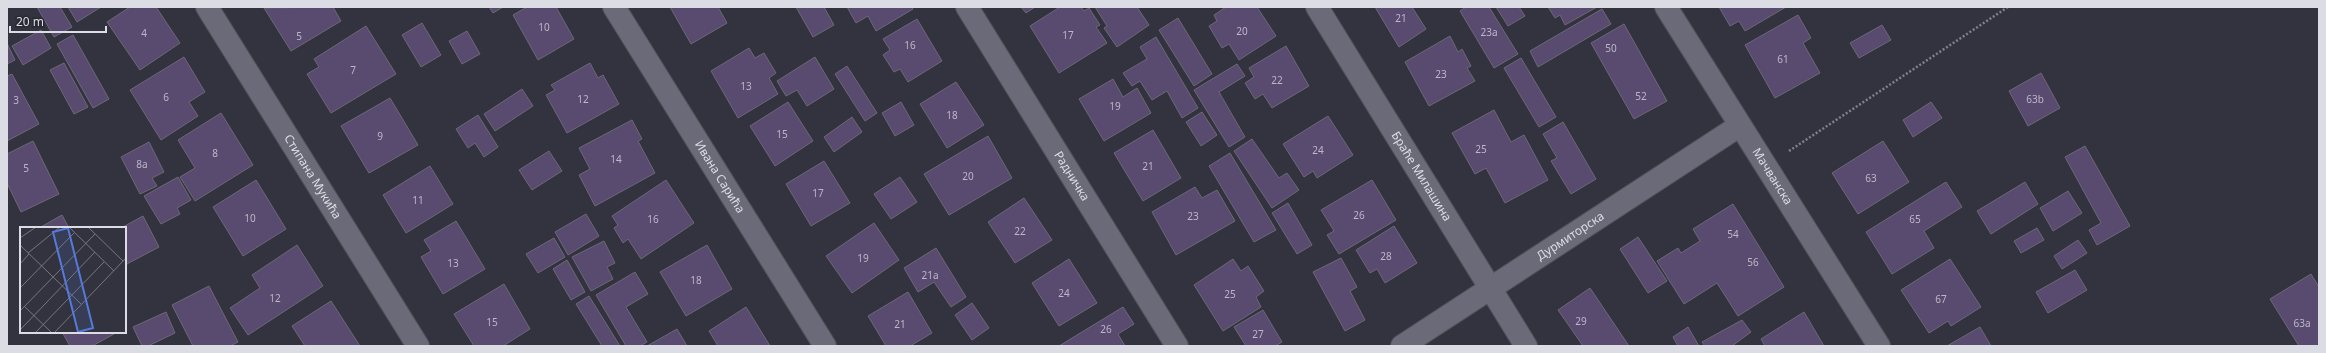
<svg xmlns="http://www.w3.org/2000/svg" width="2326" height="353" font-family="'Noto Sans',sans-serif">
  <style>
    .building { fill: #594a70; stroke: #6d6875 }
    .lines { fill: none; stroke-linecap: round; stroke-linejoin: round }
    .street-casing { stroke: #51505a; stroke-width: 24 }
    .path { stroke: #81818b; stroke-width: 2.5; stroke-dasharray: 2 2; stroke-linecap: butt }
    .street { stroke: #6b6a78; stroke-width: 22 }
    .labels { text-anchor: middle; stroke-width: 3; stroke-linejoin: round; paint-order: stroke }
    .number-label { font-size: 10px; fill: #bbb8c7 }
    .street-label { font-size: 12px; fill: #dcdce4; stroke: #292934 }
    .inset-road { fill: none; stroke: #777781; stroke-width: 1 }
    .view { fill: #5679dc; fill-opacity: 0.15; stroke: #5679dc; stroke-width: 2 }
    .inset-edge { fill: none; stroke: #dcdce4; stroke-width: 2 }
  </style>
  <rect width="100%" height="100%" fill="#33333f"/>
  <path class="building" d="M37,7H60L72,27L54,37Z
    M68,7H101L77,22Z
    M130,7H156L180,43L140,70L107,22Z
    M333,7L341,21L291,51L264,8Z
    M489,7H503L493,13Z
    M527,7H556L574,39L538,60L513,15Z
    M670,7H718L727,23L691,44Z
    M796,7H824L834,25L813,37Z
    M847,7H912L913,9L876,31L868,16L856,23Z
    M1021,7H1035L1026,13Z
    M1060,7H1081L1084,11L1089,8L1100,25L1096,27L1107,43L1059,73L1030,26Z
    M1095,7H1137L1149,25L1117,47L1104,28L1107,26Z
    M1226,7H1257L1276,36L1239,60L1229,44L1222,48L1209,26L1217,21L1214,15Z
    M1375,7H1412L1426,29L1399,47Z
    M1466,7H1489L1518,54L1494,68L1460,11Z
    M1496,7H1519L1525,16L1508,26Z
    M1548,7H1597L1565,25L1560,15L1555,18Z
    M1719,7H1786L1745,31L1739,21L1730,26Z
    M1602,9L1611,24L1538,67L1530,51Z
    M1798,15L1811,38L1803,43L1820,73L1775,98L1745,45Z
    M1178,18L1212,74L1194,86L1159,30Z
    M917,19L942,61L908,82L900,69L894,72L883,55L890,50L883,39Z
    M422,23L441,55L421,67L402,35Z
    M1624,24L1667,101L1634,119L1591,43Z
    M1882,25L1891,40L1859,58L1850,43Z
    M366,26L396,74L331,113L307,74L319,67L314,59Z
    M41,30L51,48L23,65L12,46Z
    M467,31L480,54L462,64L449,41Z
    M73,35L109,99L93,108L57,44Z
    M1450,36L1458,52L1462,49L1471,66L1467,68L1475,81L1429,106L1405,62Z
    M1156,37L1198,108L1182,118L1167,91L1152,100L1140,81L1132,86L1123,73L1147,59L1140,47Z
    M7,43L15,60L7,64Z
    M1286,46L1309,86L1272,108L1263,94L1255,99L1245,83L1254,77L1249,68Z
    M749,48L755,58L764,53L776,73L769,78L778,94L738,118L711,71Z
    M184,57L205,92L189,102L198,116L161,140L130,90Z
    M815,57L834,89L807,106L797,90L786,96L777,81Z
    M1521,58L1556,117L1539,127L1504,68Z
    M64,63L88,107L74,114L50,70Z
    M590,63L598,78L603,75L619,104L567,133L546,95L555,90L551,85Z
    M1237,64L1245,76L1219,92L1245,137L1229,147L1194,90Z
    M847,66L877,113L865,121L835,74Z
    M2041,73L2060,108L2028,126L2009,91Z
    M12,74L39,124L7,141V76Z
    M1113,79L1123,97L1137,88L1151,113L1104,141L1079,99Z
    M956,82L984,125L947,148L920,104Z
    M522,89L533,106L495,131L484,114Z
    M390,98L418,145L369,173L341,126Z
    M788,102L813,141L775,166L750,126Z
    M901,102L914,125L895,136L882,113Z
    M1931,102L1942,118L1913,137L1903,120Z
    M1494,110L1511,142L1524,135L1548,180L1505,203L1486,168L1475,174L1452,133Z
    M1202,112L1217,135L1201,146L1186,122Z
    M221,113L253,165L195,201L180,177L195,168L178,140Z
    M478,115L498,147L484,157L475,143L468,148L456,129Z
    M1328,116L1353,155L1317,178L1313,171L1304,177L1283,144Z
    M852,117L862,132L834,152L824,137Z
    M632,120L642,139L638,141L655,173L595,206L579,175L590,169L579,148Z
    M1563,122L1596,179L1571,194L1551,161L1557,158L1543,134Z
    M1153,130L1181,178L1143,201L1114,153Z
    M988,136L1012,178L949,215L924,174Z
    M1252,139L1279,178L1287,173L1299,190L1272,208L1234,151Z
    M33,141L59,194L21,212L7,183V154Z
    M1883,141L1909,182L1858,214L1832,173Z
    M149,142L164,172L152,178L157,186L140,194L121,157Z
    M2085,146L2130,226L2097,245L2089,230L2101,223L2065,157Z
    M549,151L562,171L532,190L519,170Z
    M1230,153L1276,230L1254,242L1209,166Z
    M824,161L850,203L811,226L786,184Z
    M430,166L453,204L406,233L383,195Z
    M178,177L191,200L177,208L180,214L161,224L144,196Z
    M900,177L917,202L891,219L874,194Z
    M256,180L286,229L243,256L213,207Z
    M666,180L694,223L641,259L628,239L623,243L614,228L618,225L612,216Z
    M1372,180L1396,220L1339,254L1327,235L1334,231L1321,210Z
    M1946,182L1962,207L1924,231L1934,248L1892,274L1866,232Z
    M2025,182L2038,204L1991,234L1977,211Z
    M1195,187L1202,198L1217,190L1235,221L1176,255L1152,212Z
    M2068,191L2082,213L2053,231L2040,208Z
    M1024,198L1052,240L1015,263L988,222Z
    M1288,203L1312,245L1297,254L1272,213Z
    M1733,204L1784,287L1738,316L1717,283L1684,304L1657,261L1678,248L1681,253L1700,241L1693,229Z
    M586,214L599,236L568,255L555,232Z
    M62,215L69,228H39Z
    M143,216L159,247L125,265V228H121Z
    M456,221L485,269L443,294L421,257L431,251L424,240Z
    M874,223L899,260L852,293L826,256Z
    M1394,226L1417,263L1385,283L1377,269L1370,273L1356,250Z
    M2037,228L2044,240L2021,253L2014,241Z
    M1638,237L1667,281L1648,293L1620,249Z
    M554,238L565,257L538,273L526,254Z
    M2078,240L2087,253L2062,269L2054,256Z
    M604,241L615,263L607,267L613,279L591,291L572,257Z
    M297,245L323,286L248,335L230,308L260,288L252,275Z
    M707,245L732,289L686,316L660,272Z
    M936,248L966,297L951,307L934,282L918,292L904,268Z
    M1341,258L1357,287L1350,291L1365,320L1345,331L1313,272Z
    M1069,259L1097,303L1059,326L1032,283Z
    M1233,259L1241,271L1248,266L1264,291L1256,297L1261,307L1223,331L1194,285Z
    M1950,259L1981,307L1951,326L1948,321L1929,333L1901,290Z
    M567,260L585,292L571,300L553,269Z
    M2075,270L2087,290L2048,313L2036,292Z
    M635,272L648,294L626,307L647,342L640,346H626L596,295Z
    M2311,274L2319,287V346H2299L2270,299Z
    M504,284L530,329L503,346H474L454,314Z
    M209,286L238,342L230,346H193L172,305Z
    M1590,288L1629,346H1583L1558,310Z
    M908,292L932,333L910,346H886L868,316Z
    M589,296L620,346H602L576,304Z
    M331,301L360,346H305L292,326Z
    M972,303L989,328L972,340L955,315Z
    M746,307L770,346H718L709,331Z
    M1123,307L1134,324L1118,334L1125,346H1059Z
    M1263,310L1282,342L1275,346H1246L1234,327Z
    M166,312L175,333L148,346H142L133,327Z
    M1804,312L1824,346H1765L1761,339Z
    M1742,320L1751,332L1732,346H1705L1702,342Z
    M1688,327L1699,346H1678L1673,337Z
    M1980,327L1991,346H1947Z
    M677,329L687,346H647Z
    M62,332H113L114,334L92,346H70Z"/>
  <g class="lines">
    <defs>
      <g id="street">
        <path id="s1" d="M207,7L418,346"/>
        <path id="s2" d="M614,7L825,346"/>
        <path id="s3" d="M967,7L1177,346"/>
        <path id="s4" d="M1317,7L1526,346"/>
        <path id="s5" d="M1666,7L1879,346"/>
        <path id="s6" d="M1402,346L1739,126"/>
      </g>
    </defs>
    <use href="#street" class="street-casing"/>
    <path class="path" d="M1789,151L2008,7"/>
    <use href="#street" class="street"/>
  </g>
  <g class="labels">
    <g class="number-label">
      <text x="1401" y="22">21</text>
      <text x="544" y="31">10</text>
      <text x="1242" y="35">20</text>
      <text x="1489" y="36">23a</text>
      <text x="144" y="37">4</text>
      <text x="1068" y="39">17</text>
      <text x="299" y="40">5</text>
      <text x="910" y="49">16</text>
      <text x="1611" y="52">50</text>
      <text x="1783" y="63">61</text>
      <text x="353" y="74">7</text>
      <text x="1441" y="78">23</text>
      <text x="1277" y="84">22</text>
      <text x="746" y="90">13</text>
      <text x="1641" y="100">52</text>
      <text x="166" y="101">6</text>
      <text x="583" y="103">12</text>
      <text x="2035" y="103">63b</text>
      <text x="16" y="104">3</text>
      <text x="1115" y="110">19</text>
      <text x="952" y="119">18</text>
      <text x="782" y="138">15</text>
      <text x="380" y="140">9</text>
      <text x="1481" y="153">25</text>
      <text x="1318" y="154">24</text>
      <text x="215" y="157">8</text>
      <text x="616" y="163">14</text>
      <text x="142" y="168">8a</text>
      <text x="1148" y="170">21</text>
      <text x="26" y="172">5</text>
      <text x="968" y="180">20</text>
      <text x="1871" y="182">63</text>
      <text x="818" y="197">17</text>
      <text x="418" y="204">11</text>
      <text x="1359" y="219">26</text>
      <text x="1193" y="220">23</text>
      <text x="250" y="222">10</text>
      <text x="653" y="223">16</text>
      <text x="1915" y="223">65</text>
      <text x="1020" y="235">22</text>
      <text x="1733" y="238">54</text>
      <text x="1386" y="260">28</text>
      <text x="863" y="262">19</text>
      <text x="1753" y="266">56</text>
      <text x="453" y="267">13</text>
      <text x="930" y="279">21a</text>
      <text x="696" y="284">18</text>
      <text x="1064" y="297">24</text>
      <text x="1230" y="298">25</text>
      <text x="275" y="302">12</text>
      <text x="1941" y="303">67</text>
      <text x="1581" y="325">29</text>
      <text x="492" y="326">15</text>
      <text x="2302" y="327">63a</text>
      <text x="900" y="328">21</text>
      <text x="1106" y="333">26</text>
      <text x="1258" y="338">27</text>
    </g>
    <g class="street-label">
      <text dy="4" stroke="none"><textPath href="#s1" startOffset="200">Стипана Мукића</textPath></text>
      <text dy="4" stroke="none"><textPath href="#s2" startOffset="200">Ивана Сарића</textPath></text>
      <text dy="4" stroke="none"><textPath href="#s3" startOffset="199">Радничка</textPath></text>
      <text dy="4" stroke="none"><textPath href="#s4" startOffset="199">Браће Милашина</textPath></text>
      <text dy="4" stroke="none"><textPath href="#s5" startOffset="200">Мачванска</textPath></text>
      <text dy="4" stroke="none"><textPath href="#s6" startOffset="201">Дурмиторска</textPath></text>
    </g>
  </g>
  <g transform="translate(20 227)">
    <rect width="106" height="106" fill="#33333f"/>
    <path class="inset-road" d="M49,0L94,44M68,0L103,34M0,11L16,0M0,18L61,77M8,26L40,0M0,37L9,27M0,61L54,6M4,79L32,106M0,84L75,7M0,103L75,25M15,106L84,35M34,106L106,31"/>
    <path class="view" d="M48,1L73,101L58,105L33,5Z"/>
    <rect width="106" height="106" class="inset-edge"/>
  </g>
  <rect width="2326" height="353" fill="none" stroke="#dcdce4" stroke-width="16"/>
  <path d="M10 26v6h96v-6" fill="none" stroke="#dcdce4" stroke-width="2"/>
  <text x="16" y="26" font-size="12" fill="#dcdce4" stroke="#292934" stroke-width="3" paint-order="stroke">20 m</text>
</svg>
